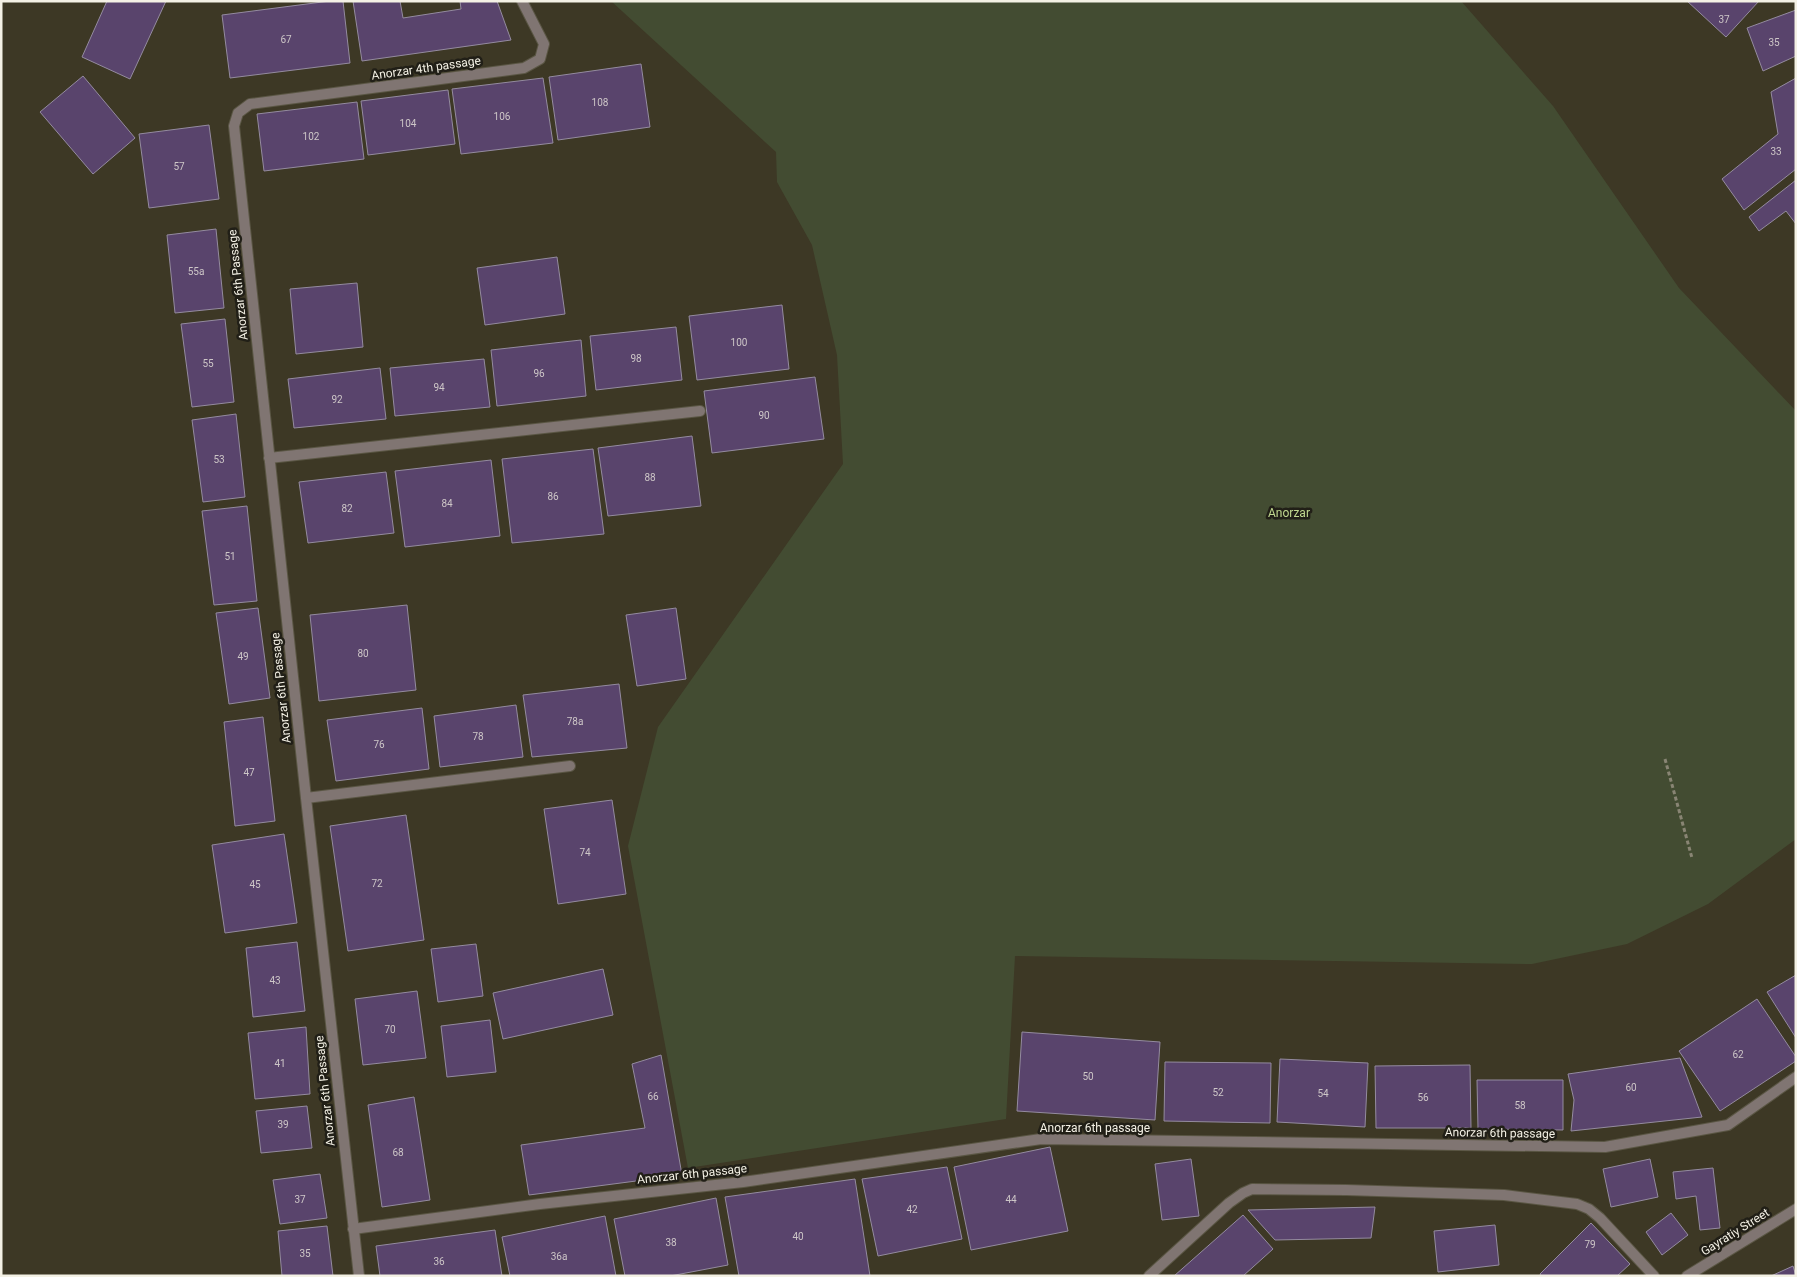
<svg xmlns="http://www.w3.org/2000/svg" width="1797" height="1277" font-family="Roboto,sans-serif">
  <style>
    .green { fill: #434c32 }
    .building { fill: #59446c; stroke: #948b9f }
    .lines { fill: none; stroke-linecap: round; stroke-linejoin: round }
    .street-casing { stroke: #5a5644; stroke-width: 12 }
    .path { stroke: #898574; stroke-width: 3; stroke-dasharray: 4 2.5; stroke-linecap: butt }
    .street { stroke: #807572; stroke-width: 10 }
    .labels { text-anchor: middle; stroke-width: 5; stroke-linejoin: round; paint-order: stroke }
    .number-label { font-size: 10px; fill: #cdc6c7 }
    .street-label { font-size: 12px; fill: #f4f1e5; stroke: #211f17 }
    .park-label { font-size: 12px; fill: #c1d88f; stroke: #211f17 }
  </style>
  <rect width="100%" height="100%" fill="#3d3825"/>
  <path class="green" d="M611,1H1461L1553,106L1679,288L1796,411V839L1708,904L1627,944L1532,964L1015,956L1006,1119L688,1168L628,846L658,727L843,464L837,355L812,245L777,182L776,152Z"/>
  <path class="building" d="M107,1H166L130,79L82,57Z
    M330,1H343L350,63L230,78L222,15Z
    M353,1H400L403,18L461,9L460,1H497L511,40L362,61Z
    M1687,1H1759L1726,37Z
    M1796,10V56L1763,71L1747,28Z
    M641,64L650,127L558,140L549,77Z
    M83,76L135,138L93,174L40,112Z
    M543,78L553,143L461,154L452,89Z
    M1796,78V169L1744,210L1722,179L1778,134L1771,92Z
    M448,90L455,144L368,155L361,101Z
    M357,102L364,159L264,171L257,114Z
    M209,125L219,199L149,208L139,134Z
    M1796,180V224L1786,211L1759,231L1749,217Z
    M216,229L224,308L175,313L167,235Z
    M557,257L565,314L485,325L477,268Z
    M357,283L363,347L296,354L290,289Z
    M782,305L789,369L697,380L689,316Z
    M225,319L234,402L192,407L181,324Z
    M676,327L682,380L596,390L590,336Z
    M581,340L586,396L497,406L491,350Z
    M484,359L490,407L395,416L390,368Z
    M380,368L386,419L294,428L288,379Z
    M815,377L824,439L712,453L704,391Z
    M236,414L245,497L203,502L192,420Z
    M692,436L701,506L608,516L598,448Z
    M593,449L604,534L512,543L502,459Z
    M491,460L500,536L405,547L395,471Z
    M386,472L394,533L308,543L299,482Z
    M247,506L257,601L214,605L202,511Z
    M407,605L416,690L319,701L310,615Z
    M258,608L270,698L229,704L216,613Z
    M676,608L686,679L637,686L626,615Z
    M619,684L627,748L532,757L523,695Z
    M516,705L523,757L440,767L434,716Z
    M422,708L429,769L336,781L327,720Z
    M263,717L275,821L235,826L224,722Z
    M612,800L626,894L558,904L544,809Z
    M406,815L424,940L348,951L330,826Z
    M284,834L297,923L225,933L212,845Z
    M297,942L305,1011L253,1017L246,948Z
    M476,944L483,996L438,1002L431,949Z
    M603,969L613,1015L503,1039L493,993Z
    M1796,975V1038L1767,992Z
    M417,991L426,1058L363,1065L355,999Z
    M1757,999L1796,1057V1061L1720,1111L1679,1051Z
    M490,1020L496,1072L447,1077L441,1026Z
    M306,1027L310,1094L255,1099L248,1033Z
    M1022,1032L1160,1042L1155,1120L1017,1111Z
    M661,1055L682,1175L529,1195L521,1145L645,1128L632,1064Z
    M1680,1058L1702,1117L1571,1131L1574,1100L1568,1074Z
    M1280,1059L1368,1063L1365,1127L1277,1122Z
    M1165,1062L1271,1063L1270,1123L1164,1121Z
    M1470,1065L1471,1128H1376L1375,1066Z
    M1477,1080H1563V1130L1478,1129Z
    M414,1097L430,1200L382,1207L368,1105Z
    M307,1106L312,1148L261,1153L256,1111Z
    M1050,1147L1068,1231L971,1250L954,1167Z
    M1191,1159L1199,1216L1162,1220L1155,1164Z
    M1650,1159L1658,1197L1611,1207L1603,1169Z
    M947,1167L962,1239L878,1256L862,1179Z
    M1713,1168L1720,1228L1700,1230L1696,1196L1676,1199L1673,1172Z
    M320,1174L327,1218L280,1224L273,1180Z
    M855,1179L870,1276H739L725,1197Z
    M716,1198L728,1265L670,1276H625L614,1219Z
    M1375,1207L1371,1238L1275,1240L1248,1210Z
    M1671,1213L1688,1235L1662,1255L1646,1232Z
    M1243,1215L1273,1249L1243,1276H1174Z
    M605,1216L616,1276H510L502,1237Z
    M1591,1223L1630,1264L1617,1276H1541L1540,1274Z
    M1495,1225L1499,1265L1438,1272L1434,1231Z
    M327,1226L333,1276H282L278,1231Z
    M495,1230L502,1276H380L376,1246Z
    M1793,1266L1796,1276H1771Z"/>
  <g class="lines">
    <defs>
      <path id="street" d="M269,458L700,411
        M306,798L570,766
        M353,1229L540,1204L743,1182L1041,1139L1605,1147L1728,1125L1796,1077
        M359,1276L306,798L234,126L238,113L250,104L524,68L540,59L544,44L522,1
        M1149,1276L1229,1203L1243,1193L1252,1189L1346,1190L1504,1195L1577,1204L1589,1209L1600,1218L1654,1276
        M1687,1276L1796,1209"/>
    </defs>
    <use href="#street" class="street-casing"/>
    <path class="path" d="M1665,759L1692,858"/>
    <use href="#street" class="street"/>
  </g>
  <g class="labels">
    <g class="number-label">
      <text x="1724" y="23">37</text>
      <text x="286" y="43">67</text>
      <text x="1774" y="46">35</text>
      <text x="600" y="106">108</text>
      <text x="502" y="120">106</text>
      <text x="408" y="127">104</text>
      <text x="311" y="140">102</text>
      <text x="1776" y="155">33</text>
      <text x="179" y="170">57</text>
      <text x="196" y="275">55а</text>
      <text x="739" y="346">100</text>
      <text x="636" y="362">98</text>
      <text x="208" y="367">55</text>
      <text x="539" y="377">96</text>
      <text x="439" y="391">94</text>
      <text x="337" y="403">92</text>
      <text x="764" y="419">90</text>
      <text x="219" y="463">53</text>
      <text x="650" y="481">88</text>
      <text x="553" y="500">86</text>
      <text x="447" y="507">84</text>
      <text x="347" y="512">82</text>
      <text x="230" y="560">51</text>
      <text x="363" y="657">80</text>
      <text x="243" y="660">49</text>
      <text x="575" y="725">78а</text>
      <text x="478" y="740">78</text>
      <text x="379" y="748">76</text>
      <text x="249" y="776">47</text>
      <text x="585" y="856">74</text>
      <text x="377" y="887">72</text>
      <text x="255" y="888">45</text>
      <text x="275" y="984">43</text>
      <text x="390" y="1033">70</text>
      <text x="1738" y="1058">62</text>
      <text x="280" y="1067">41</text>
      <text x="1088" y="1080">50</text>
      <text x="1631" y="1091">60</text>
      <text x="1218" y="1096">52</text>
      <text x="1323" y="1097">54</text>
      <text x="653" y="1100">66</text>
      <text x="1423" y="1101">56</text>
      <text x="1520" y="1109">58</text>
      <text x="283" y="1128">39</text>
      <text x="398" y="1156">68</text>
      <text x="300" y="1203">37</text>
      <text x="1011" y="1203">44</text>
      <text x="912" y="1213">42</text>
      <text x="798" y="1240">40</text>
      <text x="671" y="1246">38</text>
      <text x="1590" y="1248">79</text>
      <text x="305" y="1257">35</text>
      <text x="559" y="1260">36а</text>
      <text x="439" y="1265">36</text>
    </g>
    <g class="street-label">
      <text transform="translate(426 68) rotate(-8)" y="4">Anorzar 4th passage</text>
      <text transform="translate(238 285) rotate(-96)" y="4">Anorzar 6th Passage</text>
      <text transform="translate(281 688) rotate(-96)" y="4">Anorzar 6th Passage</text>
      <text transform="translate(325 1091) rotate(-96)" y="4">Anorzar 6th Passage</text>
      <text x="1095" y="1132">Anorzar 6th passage</text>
      <text transform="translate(1500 1133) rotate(1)" y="4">Anorzar 6th passage</text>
      <text transform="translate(692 1174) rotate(-6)" y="4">Anorzar 6th passage</text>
      <text transform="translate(1735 1232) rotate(-32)" y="4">Gayratiy Street</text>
    </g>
    <g class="park-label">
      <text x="1289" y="517">Anorzar</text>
    </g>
  </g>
  <rect width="1797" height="1277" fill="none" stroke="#f4f1e5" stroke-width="5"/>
</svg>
